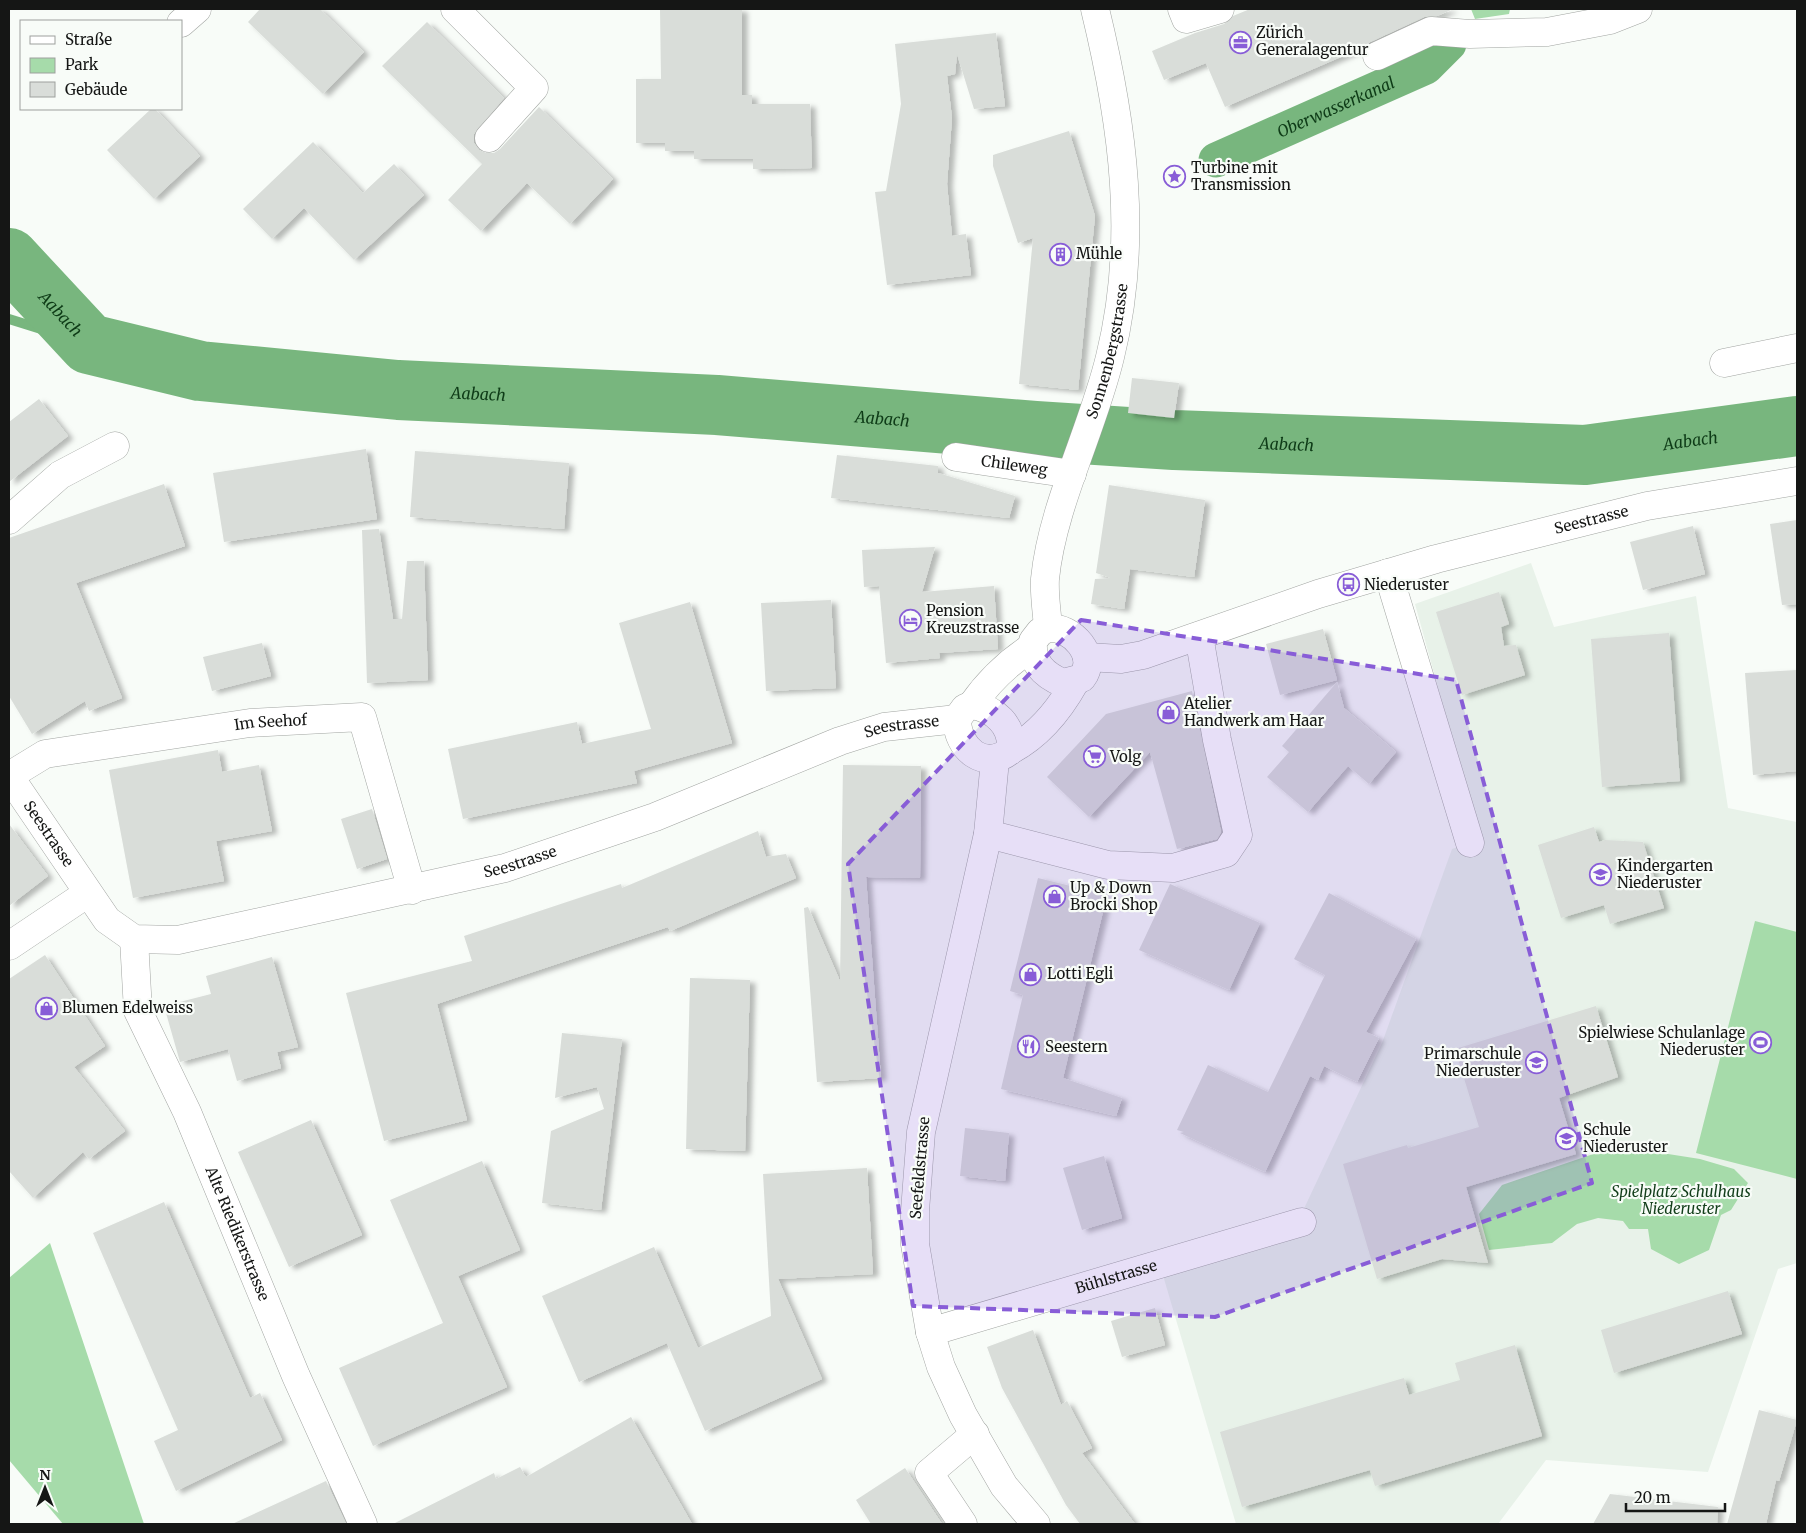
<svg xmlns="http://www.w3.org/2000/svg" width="1806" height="1533" font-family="Merriweather,serif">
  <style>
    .built { fill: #e8f2e9 }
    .green { fill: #a6dbaa }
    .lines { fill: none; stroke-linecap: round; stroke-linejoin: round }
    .stream { stroke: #78b67e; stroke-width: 10 }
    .canal { stroke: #78b67e; stroke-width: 35 }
    .river { stroke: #78b67e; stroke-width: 60 }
    .building { fill: #d9ddd9; filter: url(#shadow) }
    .minor-casing { stroke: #a2a5a2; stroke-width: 29 }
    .minor { stroke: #fff; stroke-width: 28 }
    .marked { fill: #885dd7; fill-opacity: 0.2; stroke: #885dd7; stroke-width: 4; stroke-dasharray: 10 6; stroke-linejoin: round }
    .labels { text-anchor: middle; stroke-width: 4.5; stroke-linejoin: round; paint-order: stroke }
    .poi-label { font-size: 15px; fill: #151615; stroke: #f8fcf8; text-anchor: start }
    .street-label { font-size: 15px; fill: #151615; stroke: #f8fcf8 }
    .park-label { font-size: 15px; font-style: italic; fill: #123e1a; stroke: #f8fcf8 }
    .water-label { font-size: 16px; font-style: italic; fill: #0e3b17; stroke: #f8fcf8 }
  </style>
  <defs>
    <filter id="shadow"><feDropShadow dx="5.5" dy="3" stdDeviation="2.5" flood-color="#0004"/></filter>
  </defs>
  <rect width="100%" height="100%" fill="#f8fcf8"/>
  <path class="built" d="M1531,563L1554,627L1696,596L1728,808L1797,822V1263L1778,1269L1708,1472L1546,1460L1498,1524H1236L1162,1272L1292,1234L1382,1043L1452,849L1480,840L1415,604Z"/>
  <path class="green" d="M1471,9H1510L1509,14L1475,19Z
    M1755,921L1797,932V1179L1696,1153Z
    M1617,1146L1700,1159L1734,1169L1748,1183L1731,1210L1721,1215L1709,1250L1679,1264L1651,1249L1648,1229H1629L1623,1221L1598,1218L1577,1224L1552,1243L1489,1250L1479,1214L1502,1185Z
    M50,1243L144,1524H63L9,1460V1278Z"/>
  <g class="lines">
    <path class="stream" d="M9,319L89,344"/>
    <path class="canal" id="s1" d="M1216,160L1426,67L1449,44"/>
    <path class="river" id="s2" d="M9,258L89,344L200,371L398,390L717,405L1035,431L1174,440L1585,455L1797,426"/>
  </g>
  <path class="building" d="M260,9H320L364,52L323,94L248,22Z
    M660,9H742V95H752V104H810L812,168L753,169V159H694V151H665V143H636V79H661Z
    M1250,9H1453L1437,16L1424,17L1370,42L1364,47L1225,107L1206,63L1164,80L1152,51L1195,33L1224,24L1233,16Z
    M427,22L504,98L474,134V143L479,150L486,153H494L500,149L539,107L613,179L570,224L527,183L481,231L448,200L482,164L382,66Z
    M996,33L1005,106L974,109L957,54L955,74L947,76L952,118L947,184L952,236L966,234L971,275L887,285L875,192L886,191L901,104L895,44Z
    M151,109H155L200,156L154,199L107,150Z
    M1069,131L1095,216L1078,390L1019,384L1033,238L1018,243L993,166V155Z
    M313,142L363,193L394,164L424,195L354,260L304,208L272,239L243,209Z
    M1132,378L1179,383L1174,418L1128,413Z
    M39,399L68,436L9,482V422Z
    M366,449L377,519L224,542L213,473Z
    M415,451L569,463L564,529L410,517Z
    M837,455L938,466V473L1015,496L1009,518L831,498Z
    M164,484L185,546L76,583L122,698L89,711L85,701L32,734L9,696V538Z
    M1109,485L1205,500L1194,577L1130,569L1124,609L1091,604L1095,579L1111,578L1096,573Z
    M1797,520V604L1782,605L1770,524Z
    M1693,526L1705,574L1643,590L1630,542Z
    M379,529L393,619H402L407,561H424L428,680L367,683L362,530Z
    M935,547L922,592L994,586L998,649L939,653L940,658L886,663L879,586L864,587L862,550Z
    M1499,592L1509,624L1501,627L1504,646L1516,645L1525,675L1462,695L1436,612Z
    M831,600L836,688L766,691L761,603Z
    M690,602L732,743L634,771L637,783L463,819L448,749L577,722L582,744L651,729L619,623Z
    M1323,629L1337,680L1280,695L1266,644Z
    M1669,633L1680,781L1602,787L1591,639Z
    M262,643L271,676L212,691L203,657Z
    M1797,670V771L1753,775L1745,673Z
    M1337,682L1344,708L1396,752L1369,784L1348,766L1308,812L1267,777L1289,752L1282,746Z
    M1192,691L1221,832L1217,839L1177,849L1150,752L1089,817L1047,777L1106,714Z
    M218,750L222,772L259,765L272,831L216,841L224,881L133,898L109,770Z
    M843,765L921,766L920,878L866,877L881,1078L817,1082L804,908L808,907L840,981Z
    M372,809L387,859L357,869L341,819Z
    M9,824L48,876L9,906Z
    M1594,827L1599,842L1605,840L1643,842L1664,908L1610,924L1604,905L1561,918L1538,845Z
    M758,831L766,857L786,854L796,878L670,931L668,927L437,1004L467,1120L384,1141L346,993L472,961L464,936L621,884L622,888Z
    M1038,878L1107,895L1063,1078L1122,1098L1116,1116L1001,1089L1023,995L1010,991Z
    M1170,884L1260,923L1229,990L1139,950Z
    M1329,893L1416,939L1366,1032L1379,1038L1357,1082L1324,1066L1318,1080L1310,1076L1265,1172L1180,1133L1184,1132L1177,1130L1208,1065L1268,1092L1325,975L1294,959Z
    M45,955L105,1046L74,1067L125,1131L89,1159L83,1152L33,1198L9,1171V979Z
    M272,957L298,1047L277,1052L281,1068L237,1081L228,1049L180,1062L164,1006L211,994L206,976Z
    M690,978L750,980L745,1151L686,1149Z
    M1596,1006L1618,1077L1559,1098L1576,1154L1466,1187L1488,1263L1442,1259L1377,1279L1343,1164L1407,1145L1408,1148L1479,1127L1455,1049Z
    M562,1033L622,1039L601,1210L542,1203L551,1131L604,1109L597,1087L555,1098Z
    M311,1120L362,1235L289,1267L238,1152Z
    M965,1128L1009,1133L1005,1181L960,1176Z
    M1104,1156L1122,1218L1082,1230L1063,1168Z
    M482,1161L520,1250L458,1276L507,1387L373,1446L339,1368L443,1323L390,1200Z
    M867,1168L873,1274L778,1279L822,1379L705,1431L667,1343L579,1382L542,1296L654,1247L698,1348L771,1316L763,1174Z
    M164,1202L250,1398L260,1393L282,1440L176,1491L154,1441L178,1430L93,1233Z
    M1728,1291L1742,1334L1614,1373L1601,1330Z
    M1155,1308L1165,1345L1122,1357L1111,1321Z
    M1033,1330L1061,1405L1067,1401L1092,1448L1082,1453L1135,1524H1080L1066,1505L1002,1388L987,1347Z
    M1515,1345L1542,1436L1375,1486L1370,1470L1242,1507L1220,1432L1404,1378L1409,1395L1460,1380L1455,1363Z
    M1759,1410L1797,1420L1779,1481L1776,1480L1766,1524H1727Z
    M631,1417L692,1524H393L494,1473L496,1479L520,1467L526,1477Z
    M905,1468L942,1524H871L856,1500Z
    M326,1481L346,1524H232Z
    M1610,1494L1718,1507L1717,1524H1593Z"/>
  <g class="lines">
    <defs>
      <g id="minor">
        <path d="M455,9L534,88L489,138"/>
        <path d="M1182,9L1186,19L1220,9"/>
        <path d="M181,23L197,9"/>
        <path d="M1377,56L1431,31L1470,34L1547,32L1610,20L1638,9"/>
        <path d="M1724,363L1797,348"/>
        <path id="s3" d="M956,457L1072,474"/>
        <path d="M9,520L60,475L115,446"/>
        <path d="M1388,573L1470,843"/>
        <path id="s4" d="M1048,628C1047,612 1044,595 1045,579C1052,506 1093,429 1110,357C1139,240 1123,124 1095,9"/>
        <path d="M1048,628C1072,626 1099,656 1082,678L1063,683C1044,675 1031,663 1033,641L1040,632Z"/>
        <path id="s5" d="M1087,657L1121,659L1143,655L1318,594L1436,559L1647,506L1797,481"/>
        <path d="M972,705C995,709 1013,725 1011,750C985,772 957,749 957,719L965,708Z"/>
        <path d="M972,705C988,682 1009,662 1032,647"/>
        <path d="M1011,750C1039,735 1060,709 1075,682"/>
        <path d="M995,760L988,834L921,1132L915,1211V1244L930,1332L941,1367L963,1415L1004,1486L1036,1524"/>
        <path id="s6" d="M9,776L107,920L134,939L178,940L505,868L655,817L840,741L884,727L957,719"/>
        <path id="s7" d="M9,776L45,754L250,723L362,717L412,890"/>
        <path d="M988,834L1108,865L1173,868L1226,853L1238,835L1217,740L1199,636"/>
        <path id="s8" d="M134,939L138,1011L187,1112L296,1376L363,1524"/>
        <path d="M9,946L88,893"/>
        <path id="s9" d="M930,1332L1302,1222"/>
        <path d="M963,1524L929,1473L975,1434"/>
      </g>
    </defs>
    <use href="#minor" class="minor-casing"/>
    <use href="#minor" class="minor"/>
  </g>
  <path class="marked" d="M1081,620L1456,680L1592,1183L1215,1317L913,1306L848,864Z"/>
  <defs>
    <symbol id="office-ring" viewBox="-11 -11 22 22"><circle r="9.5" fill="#f8fcf8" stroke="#885dd7" stroke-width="1.5"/><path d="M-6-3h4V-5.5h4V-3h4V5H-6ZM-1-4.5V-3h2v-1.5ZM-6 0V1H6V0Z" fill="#885dd7"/></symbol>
    <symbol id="sight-ring" viewBox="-11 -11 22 22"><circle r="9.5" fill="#f8fcf8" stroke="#885dd7" stroke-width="1.5"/><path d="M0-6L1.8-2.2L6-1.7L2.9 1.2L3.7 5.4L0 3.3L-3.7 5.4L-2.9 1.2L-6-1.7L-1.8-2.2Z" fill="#885dd7"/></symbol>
    <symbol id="building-ring" viewBox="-11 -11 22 22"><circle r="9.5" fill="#f8fcf8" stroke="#885dd7" stroke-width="1.5"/><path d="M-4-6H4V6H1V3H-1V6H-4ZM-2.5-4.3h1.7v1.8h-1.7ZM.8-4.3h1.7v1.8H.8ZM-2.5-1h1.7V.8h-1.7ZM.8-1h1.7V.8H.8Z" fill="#885dd7"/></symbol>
    <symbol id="bus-ring" viewBox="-11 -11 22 22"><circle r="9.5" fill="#f8fcf8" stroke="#885dd7" stroke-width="1.5"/><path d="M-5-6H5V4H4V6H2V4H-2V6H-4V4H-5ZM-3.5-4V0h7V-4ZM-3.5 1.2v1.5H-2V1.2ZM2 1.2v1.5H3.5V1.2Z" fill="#885dd7"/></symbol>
    <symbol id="hotel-ring" viewBox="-11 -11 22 22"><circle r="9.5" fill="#f8fcf8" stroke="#885dd7" stroke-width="1.5"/><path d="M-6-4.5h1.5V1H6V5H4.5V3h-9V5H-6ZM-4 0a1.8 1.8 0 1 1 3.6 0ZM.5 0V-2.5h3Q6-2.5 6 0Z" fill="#885dd7"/></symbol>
    <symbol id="shop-ring" viewBox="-11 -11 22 22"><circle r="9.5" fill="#f8fcf8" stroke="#885dd7" stroke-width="1.5"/><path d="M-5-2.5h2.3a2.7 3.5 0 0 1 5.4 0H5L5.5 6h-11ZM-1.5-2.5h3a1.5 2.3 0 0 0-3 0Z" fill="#885dd7"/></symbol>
    <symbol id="supermarket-ring" viewBox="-11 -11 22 22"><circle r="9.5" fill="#f8fcf8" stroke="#885dd7" stroke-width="1.5"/><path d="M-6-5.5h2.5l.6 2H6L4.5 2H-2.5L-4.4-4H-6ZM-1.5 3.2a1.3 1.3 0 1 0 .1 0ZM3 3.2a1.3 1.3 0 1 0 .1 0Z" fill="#885dd7"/></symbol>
    <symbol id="school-ring" viewBox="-11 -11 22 22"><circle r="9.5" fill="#f8fcf8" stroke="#885dd7" stroke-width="1.5"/><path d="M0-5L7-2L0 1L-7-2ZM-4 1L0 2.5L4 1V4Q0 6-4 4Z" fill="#885dd7"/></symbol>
    <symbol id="stadium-ring" viewBox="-11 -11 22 22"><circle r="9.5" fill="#f8fcf8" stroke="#885dd7" stroke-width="1.5"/><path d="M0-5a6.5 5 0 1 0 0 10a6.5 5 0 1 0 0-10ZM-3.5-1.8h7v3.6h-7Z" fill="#885dd7"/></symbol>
    <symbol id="restaurant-ring" viewBox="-11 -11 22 22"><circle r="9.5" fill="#f8fcf8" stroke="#885dd7" stroke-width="1.5"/><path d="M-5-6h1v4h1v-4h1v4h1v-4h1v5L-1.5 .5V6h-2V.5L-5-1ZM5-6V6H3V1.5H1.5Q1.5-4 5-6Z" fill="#885dd7"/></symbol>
  </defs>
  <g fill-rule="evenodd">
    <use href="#office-ring" x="1228" y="30" width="25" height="25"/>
    <use href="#sight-ring" x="1162" y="164" width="25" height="25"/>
    <use href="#building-ring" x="1048" y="242" width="25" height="25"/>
    <use href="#bus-ring" x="1336" y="572" width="25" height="25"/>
    <use href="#hotel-ring" x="898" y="608" width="25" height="25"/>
    <use href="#shop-ring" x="1156" y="700" width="25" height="25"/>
    <use href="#supermarket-ring" x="1082" y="744" width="25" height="25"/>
    <use href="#school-ring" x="1588" y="862" width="25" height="25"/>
    <use href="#shop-ring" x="1042" y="884" width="25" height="25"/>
    <use href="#shop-ring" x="1018" y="962" width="25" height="25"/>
    <use href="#shop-ring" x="34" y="996" width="25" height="25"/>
    <use href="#stadium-ring" x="1748" y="1030" width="25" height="25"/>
    <use href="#restaurant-ring" x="1016" y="1034" width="25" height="25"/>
    <use href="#school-ring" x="1524" y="1050" width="25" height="25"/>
    <use href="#school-ring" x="1554" y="1126" width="25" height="25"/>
  </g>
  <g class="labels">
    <g class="poi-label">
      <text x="1256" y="38">Zürich<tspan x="1256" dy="17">Generalagentur</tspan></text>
      <text x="1191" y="173">Turbine mit<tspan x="1191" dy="17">Transmission</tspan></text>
      <text x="1076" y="259">Mühle</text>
      <text x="1364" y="590">Niederuster</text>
      <text x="926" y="616">Pension<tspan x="926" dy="17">Kreuzstrasse</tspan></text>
      <text x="1184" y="709">Atelier<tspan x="1184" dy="17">Handwerk am Haar</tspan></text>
      <text x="1110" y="762">Volg</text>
      <text x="1617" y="871">Kindergarten<tspan x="1617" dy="17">Niederuster</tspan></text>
      <text x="1070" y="893">Up &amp; Down<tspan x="1070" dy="17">Brocki Shop</tspan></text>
      <text x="1047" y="979">Lotti Egli</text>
      <text x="62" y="1013">Blumen Edelweiss</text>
      <text x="1745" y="1038" text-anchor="end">Spielwiese Schulanlage<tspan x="1745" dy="17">Niederuster</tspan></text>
      <text x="1045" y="1052">Seestern</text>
      <text x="1521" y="1059" text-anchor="end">Primarschule<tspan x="1521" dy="17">Niederuster</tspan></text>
      <text x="1583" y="1135">Schule<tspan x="1583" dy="17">Niederuster</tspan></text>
    </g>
    <g class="street-label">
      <text dy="5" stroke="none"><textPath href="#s4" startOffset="286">Sonnenbergstrasse</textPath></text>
      <text dy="5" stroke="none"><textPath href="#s3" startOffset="59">Chileweg</textPath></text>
      <text dy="5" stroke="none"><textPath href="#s5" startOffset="525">Seestrasse</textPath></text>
      <text dy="5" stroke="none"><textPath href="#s7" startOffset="270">Im Seehof</textPath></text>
      <text dy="5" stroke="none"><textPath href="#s6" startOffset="1008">Seestrasse</textPath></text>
      <text dy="5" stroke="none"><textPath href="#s6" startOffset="70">Seestrasse</textPath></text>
      <text dy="5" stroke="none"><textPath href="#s6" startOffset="602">Seestrasse</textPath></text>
      <text transform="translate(920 1168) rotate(-85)" y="5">Seefeldstrasse</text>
      <text dy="5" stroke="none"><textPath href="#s8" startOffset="316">Alte Riedikerstrasse</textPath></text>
      <text dy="5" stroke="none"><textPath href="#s9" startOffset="194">Bühlstrasse</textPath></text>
    </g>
    <g class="park-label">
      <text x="1681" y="1197">Spielplatz Schulhaus<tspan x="1681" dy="17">Niederuster</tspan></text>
    </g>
    <g class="water-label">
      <text dy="6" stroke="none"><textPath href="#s1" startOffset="131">Oberwasserkanal</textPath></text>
      <text dy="6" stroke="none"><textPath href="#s2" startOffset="76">Aabach</textPath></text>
      <text dy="6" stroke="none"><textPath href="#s2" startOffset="511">Aabach</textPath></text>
      <text dy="6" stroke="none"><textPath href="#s2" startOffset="916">Aabach</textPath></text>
      <text dy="6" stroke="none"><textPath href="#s2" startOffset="1726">Aabach</textPath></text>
      <text dy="6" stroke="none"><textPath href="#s2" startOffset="1321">Aabach</textPath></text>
    </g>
  </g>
  <rect width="1806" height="1533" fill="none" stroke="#151615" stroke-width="20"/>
  <rect x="20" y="20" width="162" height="90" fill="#f8fcf8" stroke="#9da09d"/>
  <rect x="30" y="36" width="25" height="8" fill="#ffffff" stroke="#9da09d"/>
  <text x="65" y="45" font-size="15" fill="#151615">Straße</text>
  <rect x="30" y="58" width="25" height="15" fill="#a6dbaa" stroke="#9da09d"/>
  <text x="65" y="70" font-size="15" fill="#151615">Park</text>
  <rect x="30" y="82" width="25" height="15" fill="#d9ddd9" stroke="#9da09d"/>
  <text x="65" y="95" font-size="15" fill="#151615">Gebäude</text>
  <g transform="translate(45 1488)" stroke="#f8fcf8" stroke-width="4" paint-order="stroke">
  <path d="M0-4L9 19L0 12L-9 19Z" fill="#151615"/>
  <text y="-8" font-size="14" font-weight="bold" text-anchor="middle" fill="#151615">N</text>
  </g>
  <path d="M1626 1503v8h99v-8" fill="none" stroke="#151615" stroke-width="2.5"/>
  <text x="1634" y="1503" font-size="15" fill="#151615" stroke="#f8fcf8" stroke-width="4" paint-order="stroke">20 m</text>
</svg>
